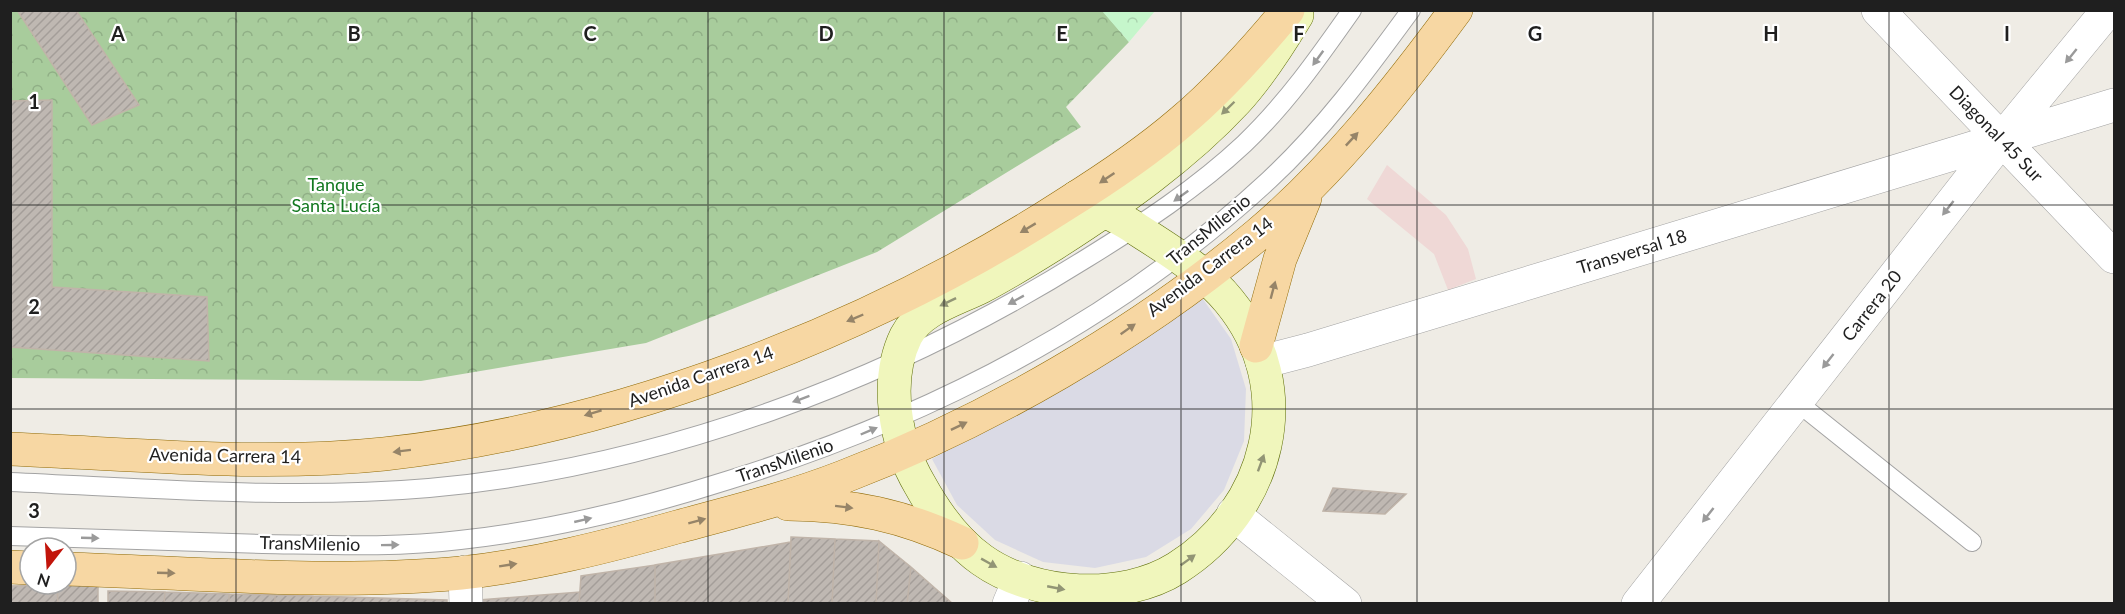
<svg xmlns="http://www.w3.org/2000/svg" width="2125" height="614" font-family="Lato,sans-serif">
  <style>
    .commercial { fill: #efd8d6 }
    .forest { fill: url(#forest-crowns) }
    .park { fill: url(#park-crowns) }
    .plaza { fill: #dadae5 }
    .building { fill: url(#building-hatch); stroke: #c0b4a9; stroke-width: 1.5 }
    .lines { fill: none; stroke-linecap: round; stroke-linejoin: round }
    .service-casing { stroke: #a3a3a3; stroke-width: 20 }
    .minor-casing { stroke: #a3a3a3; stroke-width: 34 }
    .tertiary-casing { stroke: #a3a3a3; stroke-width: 34 }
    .secondary-casing { stroke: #60700b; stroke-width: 34 }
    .primary-casing { stroke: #916b08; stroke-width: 34 }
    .service { stroke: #fff; stroke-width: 18 }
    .minor { stroke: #fff; stroke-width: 33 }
    .tertiary { stroke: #fff; stroke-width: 33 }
    .secondary { stroke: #f0f6bc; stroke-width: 33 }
    .primary { stroke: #f7d7a3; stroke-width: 33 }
    .oneway { fill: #9a9a9a }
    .oneway2 { fill: #929575 }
    .oneway3 { fill: #968468 }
    .grid { fill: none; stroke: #1f1f1f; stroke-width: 1.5; stroke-opacity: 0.55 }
    .labels { text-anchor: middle; stroke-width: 4.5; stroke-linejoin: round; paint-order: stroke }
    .street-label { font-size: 18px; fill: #1f1f1f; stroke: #fff }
    .park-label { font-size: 18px; fill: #12781f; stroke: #fff }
    .grid-label { font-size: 20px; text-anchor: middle; font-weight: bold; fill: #1f1f1f; stroke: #fff; stroke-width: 4.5; stroke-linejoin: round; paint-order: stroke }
  </style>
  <defs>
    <pattern id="forest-crowns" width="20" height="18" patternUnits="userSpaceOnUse" patternTransform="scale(1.5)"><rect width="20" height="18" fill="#a8cc9c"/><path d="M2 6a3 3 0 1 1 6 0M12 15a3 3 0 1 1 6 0" fill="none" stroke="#90af86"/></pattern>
    <pattern id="park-crowns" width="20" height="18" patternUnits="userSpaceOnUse" patternTransform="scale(1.5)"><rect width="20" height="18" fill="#c5f6cb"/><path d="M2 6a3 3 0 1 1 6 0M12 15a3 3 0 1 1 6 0" fill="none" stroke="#a9d2ae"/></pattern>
    <pattern id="building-hatch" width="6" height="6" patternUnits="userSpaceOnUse" patternTransform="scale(1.5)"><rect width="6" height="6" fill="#bfb8b2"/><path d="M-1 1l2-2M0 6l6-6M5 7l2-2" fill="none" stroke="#a49e99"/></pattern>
  </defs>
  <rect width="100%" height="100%" fill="#efece5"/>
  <path class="commercial" d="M1387,165L1446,215L1468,249L1476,279L1448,290L1434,254L1367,199Z"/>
  <path class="forest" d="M1102,10L1129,42L1066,107L1081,127L877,252L646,343L421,381L11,378V11Z"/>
  <path class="park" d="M1102,11H1155L1129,42Z"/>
  <path class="plaza" d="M1200,295L1231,339L1246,389L1244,441L1224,490L1191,529L1146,557L1095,568L1043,562L995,540L957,505L932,459L1084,372Z"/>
  <path class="building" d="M17,10H76L139,105L92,125Z
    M52,100V287L207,297L209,361L10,347V101Z
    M1333,488L1406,494L1385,514L1323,511Z
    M791,537L835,539L832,604H788Z
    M835,539L879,541L876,604H832Z
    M879,541L911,567L907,604H876Z
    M791,542L788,604L655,602V565Z
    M655,565V604H579L581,576Z
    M911,567L953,604H907Z
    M57,585L58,604H10V586Z
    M57,585H98V604H58Z
    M108,591L165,592L164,604H108Z
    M165,592L229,594V604H164Z
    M580,592L579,604H528L529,596Z
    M229,594L275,595V604H229Z
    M275,595L313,596V604H275Z
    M313,596L447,600V604H313Z
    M529,596L528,604H479V600Z"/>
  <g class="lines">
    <defs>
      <path id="service" d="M1797,402L1972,542
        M10,482C149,488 290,500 429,488C660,467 891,381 1087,258C1142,224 1197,188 1244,144C1286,104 1319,57 1352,10
        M10,536C95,539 179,542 263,544C329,545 395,548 460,540C552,530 641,508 729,480C928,418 1116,322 1269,180C1324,129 1367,70 1411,10"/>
      <path id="minor" d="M1878,10L2114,257
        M1262,362L1308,350L2114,105
        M465,572L466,604
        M1009,604L1020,578
        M1638,604L2002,139L2108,10"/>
      <path id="tertiary" d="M1233,514L1345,604"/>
      <path id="secondary" d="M1077,197C1096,207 1117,216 1135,228C1167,249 1205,271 1229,301C1302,389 1269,510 1177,568C1123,602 1034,597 982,560C955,541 936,514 920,485C895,443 884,381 906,336C920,309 955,300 981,287C1006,274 1030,259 1054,244C1118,203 1184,157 1236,101C1260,75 1279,45 1297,15"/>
      <path id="primary" d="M1256,346L1280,259L1305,198
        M10,449C134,454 261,467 384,454C616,429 870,331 1066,204C1106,179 1145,153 1181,122C1220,89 1255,50 1288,10
        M788,504C853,505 902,515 962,543
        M10,567L30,568
        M66,569C194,573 333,585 461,573C534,565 606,547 677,527C733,512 789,498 843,477C987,422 1139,334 1257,235C1333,171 1397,90 1456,10"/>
    </defs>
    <use href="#service" class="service-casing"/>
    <use href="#minor" class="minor-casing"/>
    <use href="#tertiary" class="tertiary-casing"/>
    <use href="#secondary" class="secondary-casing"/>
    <use href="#primary" class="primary-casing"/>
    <use href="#service" class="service"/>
    <use href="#minor" class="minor"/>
    <use href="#tertiary" class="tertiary"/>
    <use href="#secondary" class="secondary"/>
    <use href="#primary" class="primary"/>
  </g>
  <defs><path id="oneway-solid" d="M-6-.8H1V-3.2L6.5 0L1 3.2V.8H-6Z" transform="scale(1.5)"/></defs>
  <g class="oneway">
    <use href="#oneway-solid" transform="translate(2071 56) rotate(129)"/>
    <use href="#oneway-solid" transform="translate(1318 58) rotate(126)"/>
    <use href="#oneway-solid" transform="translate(1181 196) rotate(144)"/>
    <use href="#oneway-solid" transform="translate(1948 208) rotate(128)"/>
    <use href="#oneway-solid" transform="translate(1016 300) rotate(151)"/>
    <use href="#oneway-solid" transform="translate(1828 361) rotate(128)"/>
    <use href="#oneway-solid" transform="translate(801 399) rotate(160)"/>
    <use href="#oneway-solid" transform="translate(869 431) rotate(-23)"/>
    <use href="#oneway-solid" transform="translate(1708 515) rotate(128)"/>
    <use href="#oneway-solid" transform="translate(583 520) rotate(-13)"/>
    <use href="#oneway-solid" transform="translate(90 538) rotate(2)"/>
    <use href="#oneway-solid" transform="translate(390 545) rotate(-1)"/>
  </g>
  <g class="oneway2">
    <use href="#oneway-solid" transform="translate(1228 108) rotate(136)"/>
    <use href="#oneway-solid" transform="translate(948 302) rotate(154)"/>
    <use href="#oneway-solid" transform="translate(1261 463) rotate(-70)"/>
    <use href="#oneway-solid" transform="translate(1188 560) rotate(-36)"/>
    <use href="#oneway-solid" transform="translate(989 563) rotate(29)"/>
    <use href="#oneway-solid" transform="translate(1056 588) rotate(11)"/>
  </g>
  <g class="oneway3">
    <use href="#oneway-solid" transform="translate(1352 139) rotate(-47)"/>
    <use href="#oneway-solid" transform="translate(1107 178) rotate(146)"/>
    <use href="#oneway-solid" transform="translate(1028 228) rotate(149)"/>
    <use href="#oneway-solid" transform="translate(1273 290) rotate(-75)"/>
    <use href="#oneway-solid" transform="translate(855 318) rotate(157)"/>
    <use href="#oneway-solid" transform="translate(1128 329) rotate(-35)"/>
    <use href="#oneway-solid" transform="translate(593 413) rotate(163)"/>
    <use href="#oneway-solid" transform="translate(959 426) rotate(-26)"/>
    <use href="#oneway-solid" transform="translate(402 451) rotate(173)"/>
    <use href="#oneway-solid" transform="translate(844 507) rotate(7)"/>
    <use href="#oneway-solid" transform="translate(697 521) rotate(-15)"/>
    <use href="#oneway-solid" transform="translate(508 565) rotate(-9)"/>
    <use href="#oneway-solid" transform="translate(166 573) rotate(2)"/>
  </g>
  <path class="grid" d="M236,10V604M472,10V604M708,10V604M944,10V604M1181,10V604M1417,10V604M1653,10V604M1889,10V604M10,205H2114M10,409H2114"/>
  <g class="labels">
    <g class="street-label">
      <text transform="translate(1996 134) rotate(46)" y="6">Diagonal 45 Sur</text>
      <text transform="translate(1209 230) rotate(-39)" y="6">TransMilenio</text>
      <text transform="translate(1632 252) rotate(-17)" y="6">Transversal 18</text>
      <text transform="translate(1210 267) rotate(-37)" y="6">Avenida Carrera 14</text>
      <text transform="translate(1872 306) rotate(-52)" y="6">Carrera 20</text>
      <text transform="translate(701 377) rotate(-19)" y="6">Avenida Carrera 14</text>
      <text transform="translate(225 456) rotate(1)" y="6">Avenida Carrera 14</text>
      <text transform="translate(785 461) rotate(-19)" y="6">TransMilenio</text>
      <text transform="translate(310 544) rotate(1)" y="6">TransMilenio</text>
    </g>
    <g class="park-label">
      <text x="336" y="191">Tanque<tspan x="336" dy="21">Santa Lucía</tspan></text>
    </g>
  </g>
  <g class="grid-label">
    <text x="118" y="41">A</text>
    <text x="354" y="41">B</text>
    <text x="590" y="41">C</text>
    <text x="826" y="41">D</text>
    <text x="1062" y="41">E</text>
    <text x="1299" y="41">F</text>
    <text x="1535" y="41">G</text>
    <text x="1771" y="41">H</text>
    <text x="2007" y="41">I</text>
    <text x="34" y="109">1</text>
    <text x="34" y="314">2</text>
    <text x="34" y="518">3</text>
  </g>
  <rect width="2125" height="614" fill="none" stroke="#1f1f1f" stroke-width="24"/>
  <g transform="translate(48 566) rotate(197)"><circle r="28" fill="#ffffff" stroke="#a5a5a5" stroke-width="1.5"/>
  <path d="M0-4.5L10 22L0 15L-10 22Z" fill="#c2150b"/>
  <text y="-9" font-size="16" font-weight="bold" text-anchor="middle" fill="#1f1f1f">N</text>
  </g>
</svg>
